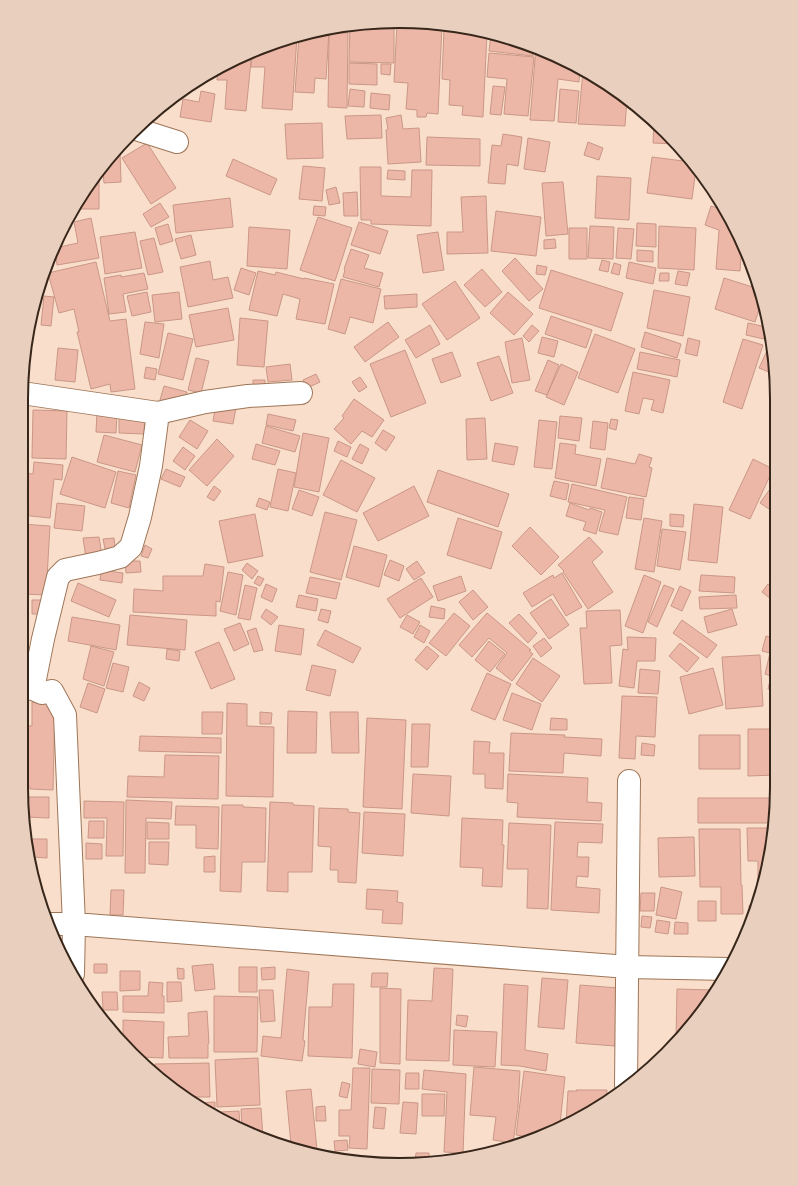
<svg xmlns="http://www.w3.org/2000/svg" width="798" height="1186" font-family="'Times New Roman',serif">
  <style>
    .building { fill: #ecb7a6; stroke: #ca9787 }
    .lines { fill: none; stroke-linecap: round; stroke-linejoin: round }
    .minor-casing { stroke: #9e7658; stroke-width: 24 }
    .minor { stroke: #fff; stroke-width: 22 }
    .rim { fill: none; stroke: #37261a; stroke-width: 2 }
  </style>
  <rect width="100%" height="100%" fill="#f9decb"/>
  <path class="building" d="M396,21V24L374,23Z
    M397,23L442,25L438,114L427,113L426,117H417V110L406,109L408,83L394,82Z
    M344,26V30L325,28Z
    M350,26L394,27V63L349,62Z
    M444,29L483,31L487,33L483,117L462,115L463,106L449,105L450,80L442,79Z
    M319,30L329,31L326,79L315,78L314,93L295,92L299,36Z
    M329,33H348L347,108L328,107Z
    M491,34L534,47L533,56L489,51Z
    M297,37L292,110L262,108L265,67H251L252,51Z
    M536,47L543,50L580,69L579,82L558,79L554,121L530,120Z
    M252,51L246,111L225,109L227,80H217L218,69Z
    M489,53L534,57L528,116L504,114L507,79L487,77Z
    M349,63L377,64V85L349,84Z
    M381,64H391L390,75L381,74Z
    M583,71L609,85L627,99L625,126L578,124Z
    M493,86L505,87L501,115L490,114Z
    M350,89L365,91L364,107L348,106Z
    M560,89L579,91L576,123L558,122Z
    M201,91L215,94L211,122L180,117L183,99L199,102Z
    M371,93L390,95L389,110L370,108Z
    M381,115L382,138L347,139L345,116Z
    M401,115L403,129L419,128L421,162L388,164L386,130L388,129L386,118Z
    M654,121L666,132L676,144L653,143Z
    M322,123L323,158L287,159L285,124Z
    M503,134L522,137L518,166L507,164L505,184L488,183L492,145L501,146Z
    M427,137L480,139V166L426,165Z
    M528,138L550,142L545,172L524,169Z
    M588,142L603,148L599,160L584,155Z
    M147,143L176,188L151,204L122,158Z
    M118,151H120L121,182L104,183L103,172Z
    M652,157L691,162L696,169L692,199L647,193Z
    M233,159L277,179L270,195L226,176Z
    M303,166L325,168L322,201L299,199Z
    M360,167H381V196L411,197L412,170H432L431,226L371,224V220H361Z
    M388,170L405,171V180L387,179Z
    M597,176L631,178L629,220L595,218Z
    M99,177V209H76Z
    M563,182L568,234L546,236L542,183Z
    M336,187L340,203L329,205L326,190Z
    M357,192L358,216H344L343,193Z
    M486,196L488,253L447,254V232H463L461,197Z
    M230,198L233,227L176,233L173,205Z
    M160,203L169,217L151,227L143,214Z
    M314,206L326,207L325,216L313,215Z
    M711,206L725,211L742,244L740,271L716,269L719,230L705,225Z
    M496,211L541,217L536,256L491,251Z
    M318,217L352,228L335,281L300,270Z
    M91,218L99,258L57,265L55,248L78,243L74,222Z
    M359,222L388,231L380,254L351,245Z
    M637,223L656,224V247L636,246Z
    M168,224L173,241L160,245L155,228Z
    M590,226L614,227L613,259L588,258Z
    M659,226L696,228L694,270L658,268Z
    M249,227L290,230L287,269L247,266Z
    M569,228H587V259H569Z
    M618,228L634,229L631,259L616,258Z
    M135,232L142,268L105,274L100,237Z
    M438,232L444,270L423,273L417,235Z
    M191,235L196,255L181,259L175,239Z
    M154,238L163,272L148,275L140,241Z
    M555,239L556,248L544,249V240Z
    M745,248L748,254L752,266L744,265Z
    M351,249L369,255L364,268L383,273L379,287L343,277L345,270L344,269Z
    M637,250L653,251V262L637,261Z
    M515,258L543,289L529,301L502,271Z
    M602,260L610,262L608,272L599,270Z
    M210,261L213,280L228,277L233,298L188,307L180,267Z
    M96,262L110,321L126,319L135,389L111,392L110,384L91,389L77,332H79L74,309L59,313L48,273Z
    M629,262L656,268L653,284L626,278Z
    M614,263L621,265L619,275L611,273Z
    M537,265L547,267L545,275L536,274Z
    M241,268L256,273L249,295L234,290Z
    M482,269L502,292L485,307L464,285Z
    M551,270L623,293L611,331L539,308Z
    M258,271L275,275L276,272L304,279V278L334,284L325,324L296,319L300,299L283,294L277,316L249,310Z
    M678,271L690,273L687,286L675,284Z
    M144,273L148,289L123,294L126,312L109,314L104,278L121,275V277Z
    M660,273H669V281H659Z
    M724,278L759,289L762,300L755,322L715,309Z
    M341,279L381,289L373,323L350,317L345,334L328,329Z
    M455,281L480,318L447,340L422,304Z
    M654,290L690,297L683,336L647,328Z
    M147,292L151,312L132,316L127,296Z
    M179,292L182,319L155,322L152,295Z
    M508,292L533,314L514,335L490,313Z
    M417,294V307L385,309L384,296Z
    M44,296L54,297L51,326L41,325Z
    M228,308L234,340L196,347L189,315Z
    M551,316L592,330L586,348L545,334Z
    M240,318L268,321L264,367L237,365Z
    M145,322L164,324L159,358L140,354Z
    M388,322L399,337L365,362L354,347Z
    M748,323L766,327L764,339L746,335Z
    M430,325L440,344L416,358L405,340Z
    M532,325L539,331L529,342L523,336Z
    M645,332L681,344L677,358L641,347Z
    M168,333L193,339L183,380L158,374Z
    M595,334L635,349L618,393L578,378Z
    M542,337L558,341L554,357L538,353Z
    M522,338L530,380L512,383L505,342Z
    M688,338L700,341L697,356L685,353Z
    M743,339L763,345L742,409L723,402Z
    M771,342L774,366L771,373L759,368Z
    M58,348L78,350L75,382L55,380Z
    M405,350L426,403L391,417L370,364Z
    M452,352L461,376L441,383L432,359Z
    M640,352L680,360L677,377L637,369Z
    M499,356L513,393L491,401L477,363Z
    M196,358L209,361L201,393L188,390Z
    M548,360L559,365L547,395L535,391Z
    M290,364L292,380L268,382L266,367Z
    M561,364L578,372L564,405L546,397Z
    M146,367L157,369L155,380L144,378Z
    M633,372L670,380L663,413L651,410L654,400L643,398L639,414L625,411Z
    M316,374L320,382L307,388L303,380Z
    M360,377L367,387L359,392L352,382Z
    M253,380H265V392H253Z
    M164,386L187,392L183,406L160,400Z
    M354,399L384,420L372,437L362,431L351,444L334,429L344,418L342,416Z
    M216,405L236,408L233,424L213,421Z
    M33,410L67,411L66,459L32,458Z
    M97,411L117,413L116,433L96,432Z
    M119,414H145L144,434L119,433Z
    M268,414L296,420L293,431L266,425Z
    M560,416L582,418L579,441L558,438Z
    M485,418L487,459L467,460L466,419Z
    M611,419L618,420L616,430L609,428Z
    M190,420L208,431L197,449L179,437Z
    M539,420L557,422L552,469L534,467Z
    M593,421L608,423L605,450L590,448Z
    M266,426L300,436L295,452L262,443Z
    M383,430L395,437L386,451L375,443Z
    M303,433L329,438L319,492L294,487Z
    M104,435L142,445L135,472L97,462Z
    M217,439L234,456L207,486L189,470Z
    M338,441L351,447L347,457L334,451Z
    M495,443L518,447L514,465L492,461Z
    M560,443L576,445L575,454L601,459L596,486L555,478Z
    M256,444L280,451L275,465L252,459Z
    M360,444L369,449L362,464L352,459Z
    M183,447L195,456L185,470L173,461Z
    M639,454L652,458L649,467L652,468L646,497L601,488L607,458L635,464Z
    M72,457L116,472L105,508L60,494Z
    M753,459L773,469L750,519L729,510Z
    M341,460L375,478L357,512L323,495Z
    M34,462L63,465L62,480L54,479L50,518L21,515V473L33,474Z
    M166,469L185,477L180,487L161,479Z
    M278,469L296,473L288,511L270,507Z
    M438,470L509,494L498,527L427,502Z
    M118,471L136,475L129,508L111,503Z
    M554,481L569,484L566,500L550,496Z
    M572,484L627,497L618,535L599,531L605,510L568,502Z
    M214,486L221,491L214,501L207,497Z
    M414,486L429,516L378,541L363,513Z
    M770,489L777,493V497L769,509L760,503Z
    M299,490L319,497L312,516L292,509Z
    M629,497L644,499L641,520L626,518Z
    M259,498L270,502L267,510L256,506Z
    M57,503L85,506L82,531L54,528Z
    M570,503L589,510L590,508L602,512L596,534L583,530L586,522L566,516Z
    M694,504L723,507L717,563L688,560Z
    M325,512L357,520L341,580L310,572Z
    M255,514L263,556L228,563L219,521Z
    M670,514L684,515L683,527L670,526Z
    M458,518L502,532L491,569L447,555Z
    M644,518L662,521L654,572L635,569Z
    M21,524L50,526L46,595L25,594L27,569L21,568Z
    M530,527L559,557L541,575L512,546Z
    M662,529L686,532L680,570L657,566Z
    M99,537L102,556L86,558L83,538Z
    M589,537L603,552L592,562L613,592L588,609L563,572L564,571L558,565Z
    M114,538L115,548L105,549L103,539Z
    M145,545L152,549L148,558L141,556Z
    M354,546L387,555L379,587L346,577Z
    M390,560L404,566L399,581L384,575Z
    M125,561H140L141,572L126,573Z
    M417,561L425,573L414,580L406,569Z
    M247,563L258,571L252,579L242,570Z
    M205,564L224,567L220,602L216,601V616L133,612L134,589L163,591V576H203Z
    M101,570L123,573L122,583L100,580Z
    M228,572L243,575L236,615L220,611Z
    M562,573L582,607L566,616L553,594L532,607L523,593L553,575L554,578Z
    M644,575L661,582L643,633L625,626Z
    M701,575L735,577L734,593L699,591Z
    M258,576L264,579L260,586L254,583Z
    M461,576L466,591L438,601L433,586Z
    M310,577L340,583L336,599L306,593Z
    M421,578L433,597L400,618L387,599Z
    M78,583L116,600L109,617L71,601Z
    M266,584L277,589L272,602L261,597Z
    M768,584L777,590L776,603L762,592Z
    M245,585L257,588L250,620L238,618Z
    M664,585L674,589L657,627L648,622Z
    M680,586L691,591L682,611L671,606Z
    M473,590L488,607L473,620L459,602Z
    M299,595L318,599L316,611L296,607Z
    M736,595L737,608L700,609L699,597Z
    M551,599L569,625L549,639L530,613Z
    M32,600H42V614H32Z
    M431,606L445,609L444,619L429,617Z
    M266,609L278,617L271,625L261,617Z
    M321,609L331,611L328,623L318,620Z
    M732,609L737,625L708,633L704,617Z
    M620,610L622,645L610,646L612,683L584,684L580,628H587L586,611Z
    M454,613L470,626L446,656L429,643Z
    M487,613L531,650L529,651L533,654L512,681L496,668L507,653L489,638L472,657L459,645Z
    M519,614L537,633L528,643L509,623Z
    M130,615L187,620L185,650L127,645Z
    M407,615L420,622L413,634L400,627Z
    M72,617L120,625L116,650L68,641Z
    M682,620L717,645L707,658L673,633Z
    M240,623L249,644L234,651L224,629Z
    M279,625L304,629L301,655L275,651Z
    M420,625L430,631L424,643L414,637Z
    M256,628L263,650L254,652L247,631Z
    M325,630L361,648L353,663L317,645Z
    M766,636L777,639V691L768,689L771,676L765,674L770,653L762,651Z
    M627,637L656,638L655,661H637L634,688L619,686L623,649L628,650Z
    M544,638L552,648L541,657L533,646Z
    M489,641L505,654L490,672L475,660Z
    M219,642L235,679L211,689L195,652Z
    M680,643L699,658L687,672L669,656Z
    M91,646L114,652L104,686L83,679Z
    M427,646L439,656L427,670L415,660Z
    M167,649L180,651L179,661L166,659Z
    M760,655L763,706L726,709L722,657Z
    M533,658L560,676L542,702L516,684Z
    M113,663L129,667L123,692L106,688Z
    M312,665L336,670L330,696L306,690Z
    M713,668L723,705L689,714L680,677Z
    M640,669L660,671L658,694L638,693Z
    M487,673L511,684L495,720L471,710Z
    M139,682L150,688L144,701L133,696Z
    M88,683L105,689L97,713L80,707Z
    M512,693L541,704L532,730L503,720Z
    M622,696L657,697L655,737L636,736L635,759L619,758Z
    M32,702L55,703L53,790L30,789V787H21V725L32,726Z
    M227,703L247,704V726L274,727L273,797L226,796Z
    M288,711L317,712L316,753H287Z
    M202,712H223L222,734H202Z
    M260,712L272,713L271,724H260Z
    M330,712H358L359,753H332Z
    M367,718L406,720L402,809L363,807Z
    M551,718L567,719V730H550Z
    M412,724H430L428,767H411Z
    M748,729H777V775L748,776Z
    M511,733L565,735L564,737L602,739L601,756L564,753L563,773L509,771Z
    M699,735H740V769H699Z
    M140,736L221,738V753L139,751Z
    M474,741L490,742L489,753H504L503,789L485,788V774H473Z
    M642,743L655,745L654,756L641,755Z
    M165,755L219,756L218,799L127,797L128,776L164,777Z
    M413,774L451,776L449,816L411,813Z
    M508,774L588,778L587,802L602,803L601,821L517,817L518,803L507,802Z
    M23,797H49V818L26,817Z
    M698,798H776L774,823H698Z
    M126,800L172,802L171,819L146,818L145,873H125Z
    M84,801L124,802L123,856H106L107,818H84Z
    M270,802L293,803V805L314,806L312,872H288V892L267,891Z
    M222,805H243V807L266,808L265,862H242L241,892L220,891Z
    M176,806L219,807L218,849L196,848V825H175Z
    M319,808L348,809V812L360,813L356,883L338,882V870H330L331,847L318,846Z
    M364,812L405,814L403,856L362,853Z
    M462,818L503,820L502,845H504L502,887L482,886L483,868L460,867Z
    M89,821H104V838H88Z
    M147,822L169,823V839H147Z
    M555,822L603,824L602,843L578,842L577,857H589L588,877L577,876L576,887L600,889L599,913L551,910Z
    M509,823L551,825L548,909L527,908L528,869H507Z
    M747,828H773L770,861L761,887H758V861H748Z
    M699,829H740L741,885H742L743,914H721V887H700Z
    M694,837L695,876L659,877L658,838Z
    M30,839H47V858L33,857Z
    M149,842H169L168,865L149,864Z
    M86,843L102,844V859H86Z
    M215,856V872H204V857Z
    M661,887L682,892L676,919L656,915Z
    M367,889L398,891L397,902L403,903L402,924L382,923L383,910L366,909Z
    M111,890H124L123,915H110Z
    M641,893H655L654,911H640Z
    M698,901H716V921H698Z
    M749,905H755L752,914H749Z
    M642,916L652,917L650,928L641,927Z
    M657,920L670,922L668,934L655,932Z
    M675,922L688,923V934H674Z
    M94,964H107V973H94Z
    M213,964L215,989L195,991L192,966Z
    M239,967H257V992H239Z
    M275,967V979L262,980L261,968Z
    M177,968L184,969V979H178Z
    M434,968L453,969L449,1061L406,1060L408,1000L432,1001Z
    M287,969L309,972L303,1040L305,1041L302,1061L261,1056L263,1036L281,1038Z
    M120,971H140V990L120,991Z
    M372,973H388L387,987H371Z
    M542,978L568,980L564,1029L538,1027Z
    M149,982L163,983L162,996H164V1013L123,1012V996H148Z
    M167,982H181L182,1001L167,1002Z
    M333,984H354L352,1058L308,1056L309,1007H332Z
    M504,984L528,986L525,1050L548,1054L546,1071L520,1066L501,1065Z
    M580,985L618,988L615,1046L576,1043Z
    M380,988L401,989L400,1064L380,1063Z
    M677,989L713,990L676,1040Z
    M259,990H273L275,1021L261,1022Z
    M102,992H117L118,1010H103Z
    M214,996L258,997L257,1052H214Z
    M207,1011L209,1043L208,1044V1058H169L168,1037L189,1036L188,1013Z
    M457,1015L468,1016L466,1027L456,1025Z
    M123,1020L164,1022L163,1058L141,1057L123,1038Z
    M454,1030L497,1032L495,1067L453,1065Z
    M360,1049L377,1052L375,1067L358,1064Z
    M258,1058L260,1105L217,1107L215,1060Z
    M209,1063L210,1097H187L169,1087L155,1072V1064Z
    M474,1067L520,1071L518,1107L513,1143L493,1140L496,1117L470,1115Z
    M353,1068H370L367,1149L349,1148L350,1136H339V1110H351Z
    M372,1069L400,1070L399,1104L371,1103Z
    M424,1070L466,1074L463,1153L444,1152L447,1092L422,1089Z
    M524,1071L565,1077L560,1124H561L529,1137L516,1135Z
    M406,1073H419V1089H405Z
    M342,1082L350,1084L347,1098L339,1096Z
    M311,1089L317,1150H313L291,1145L286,1091Z
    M576,1090H607L606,1100L588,1114L566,1123L568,1091H577Z
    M422,1094H445L444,1116H422Z
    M215,1102V1114L196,1103Z
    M403,1102L418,1103L416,1134L400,1133Z
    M325,1106L326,1121H316V1107Z
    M375,1107L386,1108L384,1129L373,1128Z
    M261,1108L263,1138L255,1136L242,1129L241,1109Z
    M239,1111L240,1128L220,1116V1112Z
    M347,1140L348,1150L335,1151L334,1141Z
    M416,1153H429V1161H415Z
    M452,1156H463V1158L452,1159Z"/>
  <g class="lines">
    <defs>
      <path id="minor" d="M136,129L177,142
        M22,393L158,413L205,402L248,396L301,393
        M21,688L33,689L42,693L52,691L65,715L74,924L73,974
        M33,689L43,639L58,577L65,570L98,563L120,557L131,547L140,517L151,466L158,413
        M49,924H74L628,967L728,969
        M626,1085L629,781"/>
    </defs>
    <use href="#minor" class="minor-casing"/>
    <use href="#minor" class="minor"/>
  </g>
  <path d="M0 0H798V1186H0ZM399 28H399A371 371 0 0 1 770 399V787A371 371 0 0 1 399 1158H399A371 371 0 0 1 28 787V399A371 371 0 0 1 399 28Z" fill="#e9cfbd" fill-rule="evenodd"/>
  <path class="rim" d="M399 28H399A371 371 0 0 1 770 399V787A371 371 0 0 1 399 1158H399A371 371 0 0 1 28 787V399A371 371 0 0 1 399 28Z"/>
</svg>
